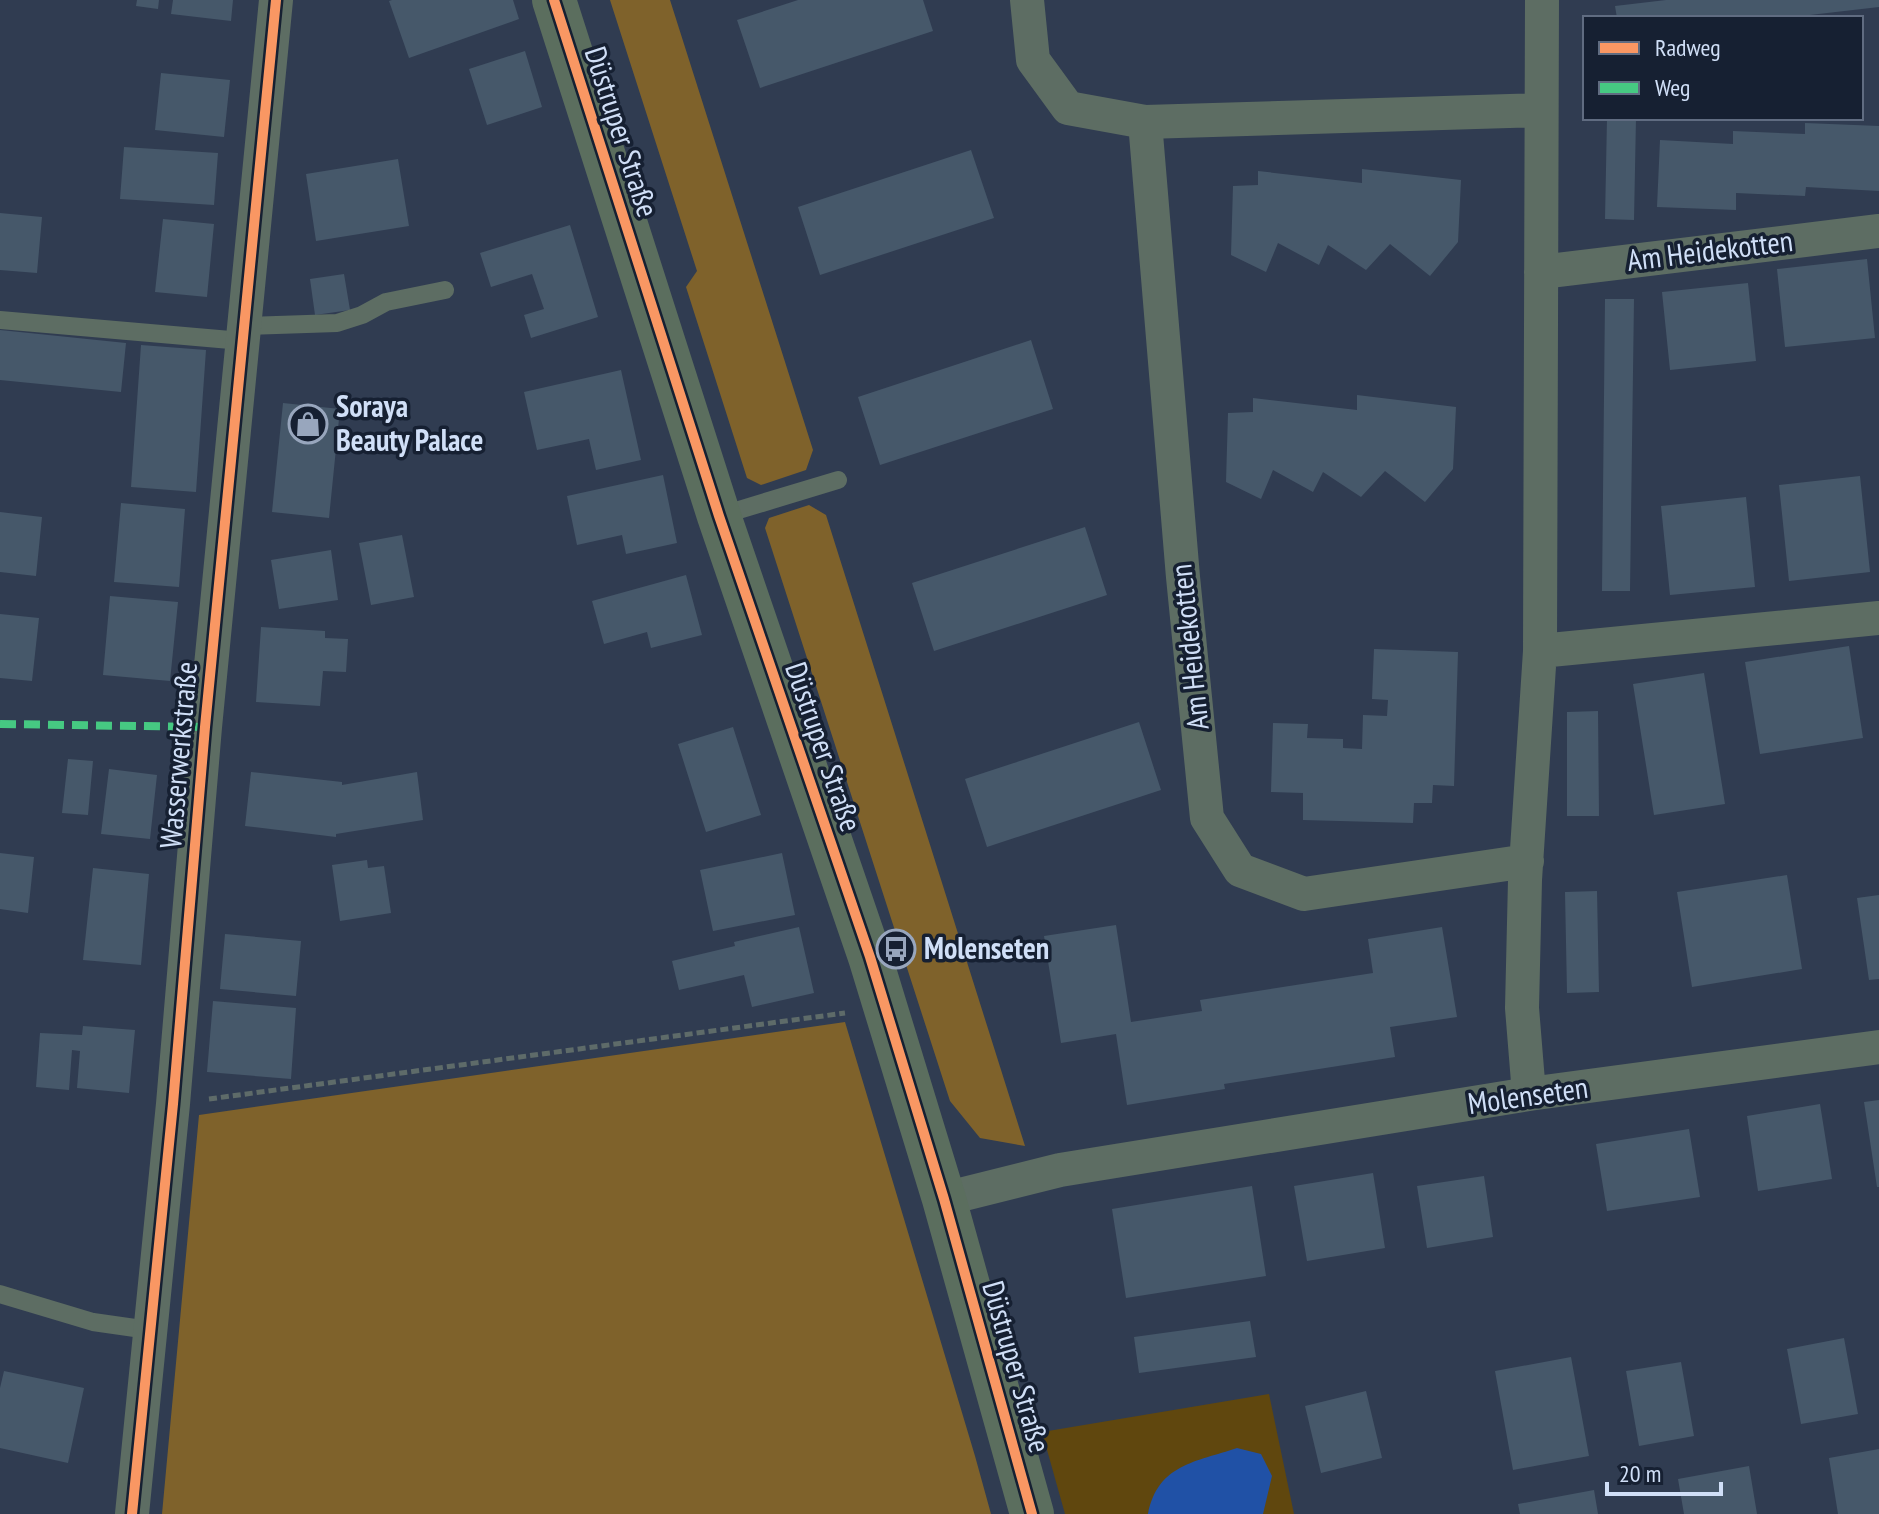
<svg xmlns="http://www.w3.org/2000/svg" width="1879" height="1514" font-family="'PT Sans Narrow',sans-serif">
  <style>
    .green { fill: #60470e }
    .forest { fill: #7f622b }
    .water { fill: #2051a6 }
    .building { fill: #46586a }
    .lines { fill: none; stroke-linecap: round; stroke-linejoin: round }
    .path { stroke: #5e6b69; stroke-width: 5; stroke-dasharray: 8 4; stroke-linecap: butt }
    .lane { stroke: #5d6d63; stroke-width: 18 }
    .street { stroke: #5d6d63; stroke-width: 34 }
    .secondary { stroke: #5b6e5e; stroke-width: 44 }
    .quiet { stroke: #46c982; stroke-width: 8; stroke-dasharray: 16 8; stroke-linecap: butt }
    .cycleway-casing { stroke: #162032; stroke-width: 15 }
    .cycleway { stroke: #f99763; stroke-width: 10 }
    .labels { text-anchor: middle; stroke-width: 7; stroke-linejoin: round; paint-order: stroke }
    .street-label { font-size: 30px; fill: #d0dff7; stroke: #162032 }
    .poi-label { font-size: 30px; font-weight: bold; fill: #d0dff7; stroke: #162032; text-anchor: start }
  </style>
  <rect width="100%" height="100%" fill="#303c51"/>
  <path class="green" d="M1269,1394L1294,1514H1065L1042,1432Z"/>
  <path class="forest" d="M610,0H670L813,450L806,470L761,485L747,478L686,287L697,271Z
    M809,505L826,515L1025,1146L980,1138L950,1101L765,528L769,518Z
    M845,1022L975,1456L991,1514H162L199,1115Z"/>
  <path class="water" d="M1237,1448L1261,1454L1272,1476L1263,1514H1148C1158,1464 1196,1462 1237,1448Z"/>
  <path class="building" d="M137,0H159L158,9L136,6Z
    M173,0H233L231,21L171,14Z
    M392,0H513L519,19L409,58L389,1Z
    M798,0H923L933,31L760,88L737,20Z
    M1666,0H1879V7L1784,18H1617L1615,6Z
    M525,51L542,107L487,125L469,69Z
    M161,73L230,80L224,137L155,130Z
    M1607,118H1636L1634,220L1605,219Z
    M1805,123L1879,126V191L1806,187L1805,196L1736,193V210L1657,207L1660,140L1733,144V131L1805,134Z
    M124,147L218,153L214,205L120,199Z
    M971,150L994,218L820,275L798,207Z
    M398,159L409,226L316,241L306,174Z
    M1362,169L1461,180L1458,242L1430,276L1390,244L1366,270L1328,245L1319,265L1278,243L1266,272L1231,255L1233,186L1258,185V171L1362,183Z
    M0,213L42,217L37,273L0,270Z
    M163,219L214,224L207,297L155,292Z
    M570,225L598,317L531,338L524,315L544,309L532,274L491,287L480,253Z
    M1867,259L1875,338L1785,347L1777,269Z
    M344,274L350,310L315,315L310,279Z
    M1748,283L1756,361L1670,370L1662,292Z
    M1605,299H1634L1630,591H1602Z
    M0,330L126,343L121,392L0,380Z
    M1031,340L1053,409L880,465L858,397Z
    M141,345L206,350L196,492L131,487Z
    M621,370L641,460L596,470L589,439L537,450L524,392Z
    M1357,395L1456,407L1453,469L1425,502L1385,471L1361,497L1323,472L1313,492L1273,470L1261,499L1226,482L1228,413L1253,412V398L1357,410Z
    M283,403L340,409L329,518L272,512Z
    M663,475L677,543L626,554L622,535L577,545L567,496Z
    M1860,476L1870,572L1789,581L1779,485Z
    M1746,497L1755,587L1670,595L1661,506Z
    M121,503L185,509L179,587L114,582Z
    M0,512L42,517L36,576L0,572Z
    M1085,527L1107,595L934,651L912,583Z
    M402,535L414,597L371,605L359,543Z
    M331,550L338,600L279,609L271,560Z
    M686,575L702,635L651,648L647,632L604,644L592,601Z
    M110,596L178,602L170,681L103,675Z
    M0,614L39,618L32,681L0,678Z
    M261,627L325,631V638L348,639L346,672L323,671L320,706L256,702Z
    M1849,646L1863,738L1760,754L1745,662Z
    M1374,649L1458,652L1454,786L1433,785L1432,803H1414L1413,823L1303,820V793L1271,792L1273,723L1308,724L1307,738L1343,739V748L1362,749L1363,715L1387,716L1388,700L1372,699Z
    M1704,673L1725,804L1654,815L1633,684Z
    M1598,711L1599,816H1567V712Z
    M1139,722L1161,790L987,847L965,779Z
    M733,727L761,815L706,832L678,744Z
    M68,759L93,761L88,815L62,813Z
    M109,769L157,775L150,839L101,834Z
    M251,772L342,782V785L417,772L423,820L336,834V837L245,826Z
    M0,853L34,857L28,913L0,909Z
    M782,853L795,915L713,931L700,870Z
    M367,860L368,868L384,866L391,913L340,921L332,865Z
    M93,868L149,874L141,965L83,960Z
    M1787,875L1802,969L1692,987L1677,892Z
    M1597,891L1599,992L1567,993L1565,892Z
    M1879,895V979L1869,980L1857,898Z
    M1116,925L1131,1022L1202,1011L1200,1000L1373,973L1368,939L1442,927L1457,1017L1390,1027L1395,1057L1224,1084L1225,1089L1127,1105L1116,1034L1061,1043L1044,936Z
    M799,927L814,993L752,1007L744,975L679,990L672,961L735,946L734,942Z
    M225,934L301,941L296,996L220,989Z
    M213,1001L296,1008L291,1079L207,1072Z
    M83,1026L135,1030L129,1093L77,1088L80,1051L72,1050L69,1090L36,1087L40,1033L82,1035Z
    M1879,1100V1187H1877L1864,1102Z
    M1820,1104L1832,1179L1758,1191L1747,1116Z
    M1689,1129L1700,1197L1607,1211L1596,1144Z
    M1373,1173L1385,1248L1307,1261L1294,1186Z
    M1484,1176L1493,1237L1427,1248L1417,1186Z
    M1252,1186L1266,1276L1126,1298L1112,1209Z
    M1250,1321L1256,1357L1139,1373L1134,1337Z
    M1844,1338L1858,1414L1801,1424L1787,1349Z
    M1571,1357L1589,1456L1513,1470L1495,1371Z
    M1681,1362L1694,1436L1639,1446L1626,1371Z
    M4,1371L84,1388L68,1463L0,1448V1388Z
    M1366,1391L1382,1458L1321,1473L1305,1406Z
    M1879,1449V1514H1838L1829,1458Z
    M1749,1466L1757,1514H1684L1678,1479Z
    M1594,1490L1598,1514H1520L1518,1504Z"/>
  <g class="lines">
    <path class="path" d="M209,1099L845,1013"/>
    <path class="lane" d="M0,320L242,341
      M244,326L337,323L362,315L386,302L445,290
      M719,516L838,480
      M0,1294L93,1322L149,1330"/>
    <path class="street" d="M1027,0L1033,60L1068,108L1145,122L1541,110
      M1145,122L1183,577L1207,818L1240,870L1304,894L1527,861
      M1541,272L1879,231
      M1540,651L1879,618
      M1529,1094L1522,1008L1525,880L1540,651L1542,0
      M944,1199L1060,1170L1529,1094L1879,1047
      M132,1514L173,1104L205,727L276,0"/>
    <path class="secondary" d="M554,0L719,516L870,957L944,1199L1032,1514"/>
    <path class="quiet" d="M0,724L205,727"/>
    <defs>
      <path id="cycleway" d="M554,0L719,516L870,957L944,1199L1032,1514
        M132,1514L173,1104L205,727L276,0"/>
    </defs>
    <use href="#cycleway" class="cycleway-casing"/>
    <use href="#cycleway" class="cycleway"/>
  </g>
  <defs>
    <symbol id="shop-ring" viewBox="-11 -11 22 22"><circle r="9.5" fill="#162032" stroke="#98a6bd" stroke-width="1.5"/><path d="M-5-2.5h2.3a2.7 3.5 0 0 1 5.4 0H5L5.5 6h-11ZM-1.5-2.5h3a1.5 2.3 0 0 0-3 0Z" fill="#98a6bd"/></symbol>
    <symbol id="bus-ring" viewBox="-11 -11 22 22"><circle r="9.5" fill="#162032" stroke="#98a6bd" stroke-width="1.5"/><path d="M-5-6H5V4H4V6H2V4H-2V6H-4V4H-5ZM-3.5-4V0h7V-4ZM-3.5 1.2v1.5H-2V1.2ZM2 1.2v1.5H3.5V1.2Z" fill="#98a6bd"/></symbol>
  </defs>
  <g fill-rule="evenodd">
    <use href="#shop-ring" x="286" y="402" width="44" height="44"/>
    <use href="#bus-ring" x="874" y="927" width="44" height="44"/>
  </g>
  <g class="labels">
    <g class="street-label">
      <text transform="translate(621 132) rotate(72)" y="10">Düstruper Straße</text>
      <text transform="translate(1710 251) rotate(-7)" y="10">Am Heidekotten</text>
      <text transform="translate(1190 647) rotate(-96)" y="10">Am Heidekotten</text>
      <text transform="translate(823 747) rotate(71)" y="10">Düstruper Straße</text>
      <text transform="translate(179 755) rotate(-85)" y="10">Wasserwerkstraße</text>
      <text transform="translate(1528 1096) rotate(-8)" y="10">Molenseten</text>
      <text transform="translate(1016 1367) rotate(74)" y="10">Düstruper Straße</text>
    </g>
    <g class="poi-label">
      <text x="336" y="417">Soraya<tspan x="336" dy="34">Beauty Palace</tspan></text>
      <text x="924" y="959">Molenseten</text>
    </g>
  </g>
  <rect x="1583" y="16" width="280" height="104" fill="#162032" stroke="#606c81" stroke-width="2"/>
  <rect x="1599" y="42" width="40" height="12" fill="#f99763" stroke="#606c81" stroke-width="2"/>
  <text x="1655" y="56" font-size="24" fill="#d0dff7">Radweg</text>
  <rect x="1599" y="82" width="40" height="12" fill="#46c982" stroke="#606c81" stroke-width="2"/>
  <text x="1655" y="96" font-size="24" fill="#d0dff7">Weg</text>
  <path d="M1607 1482v12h114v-12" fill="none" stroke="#d0dff7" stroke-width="4"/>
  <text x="1619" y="1482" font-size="24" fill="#d0dff7" stroke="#162032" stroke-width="6" paint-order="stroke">20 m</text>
</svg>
